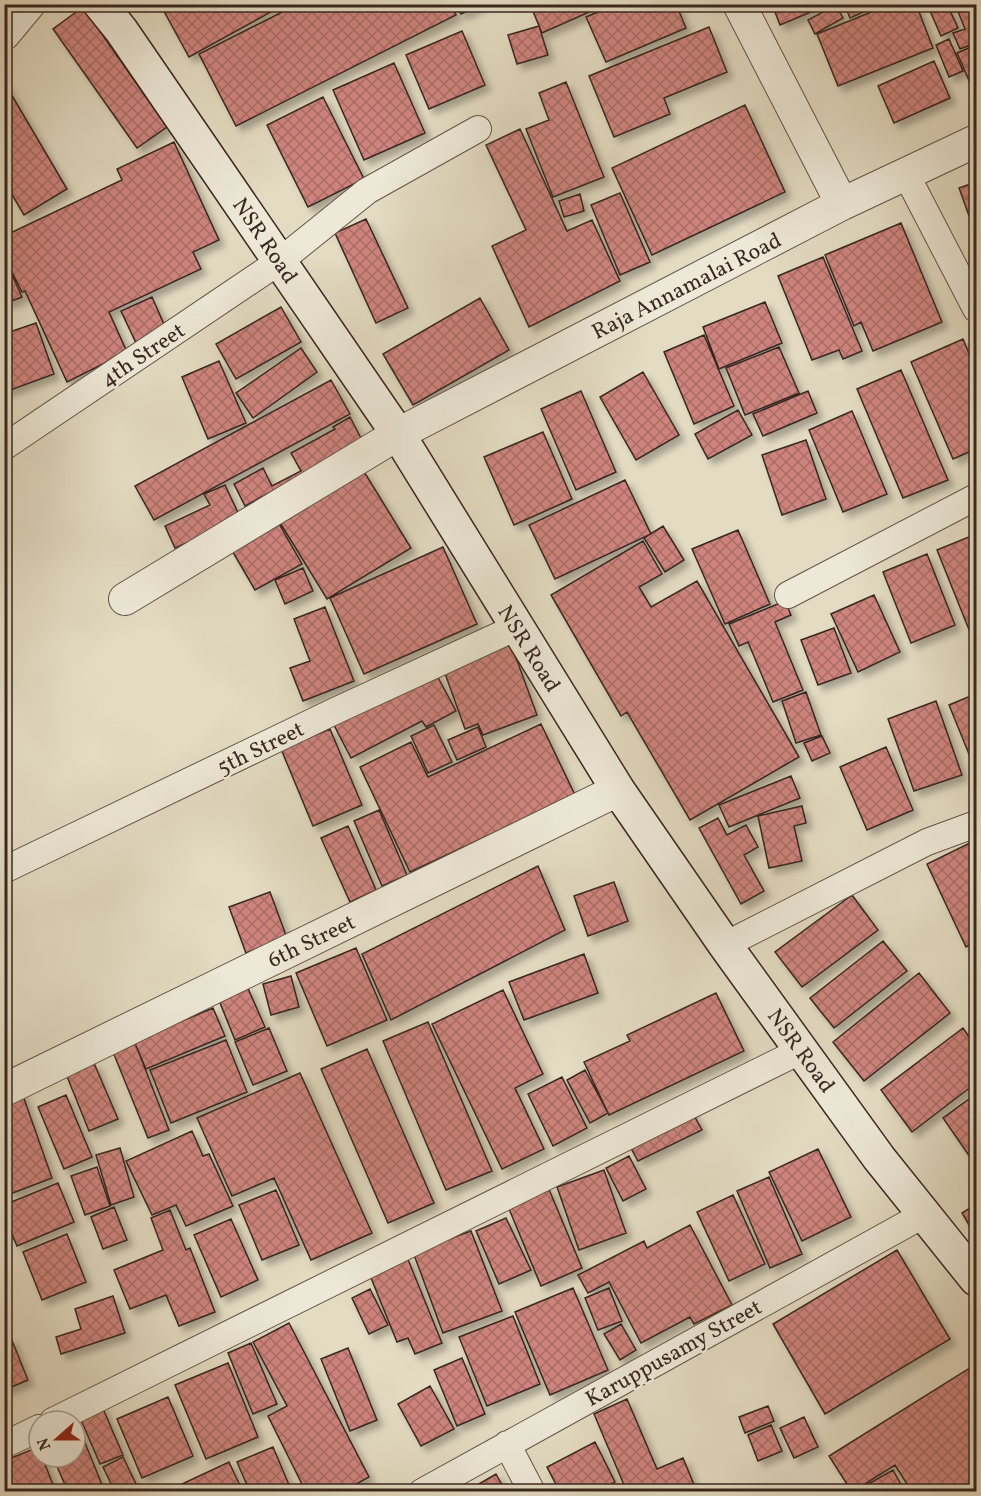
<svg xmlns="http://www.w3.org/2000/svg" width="981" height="1496" font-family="Vollkorn,serif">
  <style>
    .building { fill: url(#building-cross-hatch); stroke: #382720; stroke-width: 1.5; filter: url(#shadow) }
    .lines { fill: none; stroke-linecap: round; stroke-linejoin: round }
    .minor-casing { stroke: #635448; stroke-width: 28 }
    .tertiary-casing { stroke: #635448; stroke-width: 34 }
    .secondary-casing { stroke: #382720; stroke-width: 36 }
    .minor { stroke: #ede8d7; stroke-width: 26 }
    .tertiary { stroke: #ede8d7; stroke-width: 32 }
    .secondary { stroke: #ede8d7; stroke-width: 33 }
    .labels { text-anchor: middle; stroke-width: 5; stroke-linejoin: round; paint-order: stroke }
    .street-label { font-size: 22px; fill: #382720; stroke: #ede8d7 }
  </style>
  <defs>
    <pattern id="building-cross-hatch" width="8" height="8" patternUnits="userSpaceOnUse" patternTransform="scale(1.5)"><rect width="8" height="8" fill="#ce847d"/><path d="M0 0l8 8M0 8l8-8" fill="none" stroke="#a86c66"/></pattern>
    <filter id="shadow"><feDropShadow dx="5.5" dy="5.5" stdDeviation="3" flood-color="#0004"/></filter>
  </defs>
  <rect width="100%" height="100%" fill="#e3dbc2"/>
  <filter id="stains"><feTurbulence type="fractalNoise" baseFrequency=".00333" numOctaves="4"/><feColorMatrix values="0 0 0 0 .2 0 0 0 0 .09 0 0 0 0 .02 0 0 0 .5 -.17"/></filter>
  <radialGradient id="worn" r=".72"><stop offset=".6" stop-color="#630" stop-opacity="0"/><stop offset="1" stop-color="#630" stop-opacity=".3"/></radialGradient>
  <path class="building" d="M160,4H276L278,8L189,57Z
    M298,4H451L456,15L236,126L199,54Z
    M456,4H483L461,14Z
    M530,4H607L542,33Z
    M617,4H676L686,28L606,62L586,17Z
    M772,4H830L780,25Z
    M844,4H881L850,18Z
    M891,4H916L933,48L838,86L817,34Z
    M927,4H947L958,28L941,36Z
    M955,4H976V43L960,49L953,33L965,29Z
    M836,5L843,18L815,34L808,20Z
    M83,7L167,127L137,148L53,29Z
    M539,26L548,55L517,64L508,35Z
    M709,27L727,72L664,98L670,114L614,137L589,76Z
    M462,31L485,85L429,109L406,55Z
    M949,39L963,71L949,77L936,45Z
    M976,45V91L974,92L957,53Z
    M934,61L950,98L894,123L878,86Z
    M394,63L425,133L364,160L333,90Z
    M4,82L67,189L24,215L4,181Z
    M566,82L604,177L553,197L526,129L549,120L539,93Z
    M323,97L364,179L308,207L267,125Z
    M745,105L785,192L652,255L612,168Z
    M520,129L567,231L592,220L620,281L529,327L492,246L526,230L486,145Z
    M174,142L219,240L193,252L201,269L109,312L127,352L67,382L25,291L22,292L10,268L4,252V236L122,180L117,169Z
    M976,182V235L959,188Z
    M620,193L650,262L620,275L591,205Z
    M580,194L584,211L564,217L559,201Z
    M366,219L408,308L376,323L335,233Z
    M901,223L942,322L873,351L861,322L854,326L825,255Z
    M823,257L862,351L843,359L839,350L812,360L778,276Z
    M5,259L22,297L4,304V260Z
    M152,297L167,331L137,345L121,311Z
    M480,298L509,350L413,405L383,354Z
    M765,302L782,343L719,369L703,327Z
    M281,307L301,342L236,379L216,344Z
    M36,323L54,374L5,392L4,363L11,360L4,334Z
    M704,335L734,406L694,424L664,352Z
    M963,339L976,370V449L953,459L911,362Z
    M779,347L799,393L745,415L726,368Z
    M301,348L317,372L253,418L236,393Z
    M219,361L246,423L208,439L182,377Z
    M901,370L948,480L903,498L857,389Z
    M643,372L679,435L636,460L600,397Z
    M331,380L350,414L154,520L135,486Z
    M581,391L616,472L576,490L541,409Z
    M808,391L817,413L763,436L753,414Z
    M738,410L752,435L708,459L695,434Z
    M852,411L887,494L843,512L809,430Z
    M350,417L363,442L245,506L234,484L263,468L272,486L301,471L291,453L335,429L333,427Z
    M543,432L572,499L514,525L484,457Z
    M806,440L826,499L782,515L762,455Z
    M363,470L411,548L327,599L279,521Z
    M625,480L651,534L555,579L529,525Z
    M225,485L241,519L175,548L165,526L210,505L204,494Z
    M274,515L302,564L255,590L227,542Z
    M663,526L684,560L665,572L644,538Z
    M738,530L770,604L725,624L692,549Z
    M976,534V647L937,550Z
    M643,541L662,574L639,587L651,607L697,581L799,757L690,820L627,712L621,716L551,595Z
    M443,547L477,624L364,674L330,598Z
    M927,554L955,625L911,643L883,572Z
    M303,568L313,591L285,604L275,580Z
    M874,595L900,652L858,672L831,614Z
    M785,601L791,615L775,622L803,690L773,702L748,642L739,646L729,624Z
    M325,607L354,681L303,701L290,668L310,661L294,619Z
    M834,628L851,673L818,685L801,640Z
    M511,644L537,715L483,735L478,724L465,729L443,668Z
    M435,672L456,711L426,727L422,721L351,758L334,725Z
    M806,692L821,735L796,743L782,701Z
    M973,695L976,703V756L971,759L949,705Z
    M936,701L962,775L914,791L888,719Z
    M541,724L575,795L410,872L360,767L411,742L428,777Z
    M434,725L452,762L428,773L411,736Z
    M478,727L486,747L457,760L448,740Z
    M330,729L362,805L313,826L281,749Z
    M822,736L830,753L812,761L804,743Z
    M886,747L913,810L867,830L840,767Z
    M791,776L800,798L729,827L719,805Z
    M802,806L806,823L794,826L802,861L769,868L758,816Z
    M379,810L407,875L382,886L354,821Z
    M718,818L727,835L746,825L758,847L744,855L764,891L741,904L699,828Z
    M348,826L376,890L350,902L321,838Z
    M976,840V941L966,947L927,864Z
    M538,866L565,930L391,1020L362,954Z
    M614,882L628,921L588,936L574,896Z
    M270,892L287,938L246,953L229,907Z
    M852,895L878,930L802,987L775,952Z
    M883,941L907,971L834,1028L810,998Z
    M356,948L387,1020L327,1046L296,973Z
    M584,954L598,993L524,1020L509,982Z
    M919,973L950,1013L864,1081L833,1042Z
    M291,976L299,1007L271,1015L263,984Z
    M247,986L265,1027L235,1040L218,998Z
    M503,990L543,1074L515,1088L544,1149L502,1169L432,1024Z
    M716,993L744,1051L609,1115L584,1062L630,1041L627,1035Z
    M213,1008L225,1036L146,1069L134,1041Z
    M428,1022L492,1171L446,1190L383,1041Z
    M269,1028L287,1071L253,1085L235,1042Z
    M963,1028L976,1047V1083L912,1132L881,1090Z
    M226,1040L247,1092L171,1123L150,1070Z
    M135,1043L169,1130L148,1138L113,1052Z
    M367,1049L434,1203L388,1223L321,1069Z
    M94,1063L118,1119L89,1131L66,1074Z
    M585,1070L608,1113L590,1123L567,1080Z
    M300,1073L372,1233L311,1260L274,1178L232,1196L197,1118Z
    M562,1077L587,1128L553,1146L528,1094Z
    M21,1090L52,1178L10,1194L4,1179V1095Z
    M976,1094V1157L972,1160L943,1118Z
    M66,1095L92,1157L64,1169L38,1107Z
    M691,1110L702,1130L638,1161L627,1141Z
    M192,1131L203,1156L209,1154L233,1206L186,1226L176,1205L152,1215L126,1161Z
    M120,1148L134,1197L111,1205L96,1155Z
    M818,1149L851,1217L802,1241L769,1172Z
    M629,1156L646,1189L623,1201L606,1168Z
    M97,1167L110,1206L85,1215L71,1176Z
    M604,1170L626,1233L579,1250L557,1187Z
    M769,1177L802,1254L770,1268L737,1191Z
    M58,1183L74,1222L17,1246L4,1216V1205Z
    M548,1187L582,1268L541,1286L507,1204Z
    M276,1190L299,1245L262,1260L239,1205Z
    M733,1195L765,1264L729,1281L697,1212Z
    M976,1204V1237L962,1213Z
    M114,1207L127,1240L103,1249L91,1217Z
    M170,1210L186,1250L190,1248L215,1312L179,1326L166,1295L130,1309L114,1270L163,1250L151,1218Z
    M506,1218L531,1270L499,1284L476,1231Z
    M231,1219L258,1280L221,1297L194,1235Z
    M690,1225L732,1305L694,1324L690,1317L641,1343L609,1282L588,1293L578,1275L644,1241L647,1248Z
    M471,1231L502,1311L443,1333L413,1252Z
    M67,1234L86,1282L42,1300L23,1252Z
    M897,1250L950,1339L825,1414L773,1324Z
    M407,1257L442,1343L415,1354L408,1338L397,1342L369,1273Z
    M573,1288L608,1370L550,1395L515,1312Z
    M609,1288L622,1321L598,1330L585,1298Z
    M370,1289L388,1325L369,1334L352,1298Z
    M113,1296L125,1333L61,1354L56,1337L81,1329L75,1309Z
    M513,1316L540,1384L487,1406L459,1337Z
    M289,1323L369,1477L342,1492H306L268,1416L287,1406L253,1342Z
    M621,1324L636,1350L620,1360L604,1334Z
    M11,1338L28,1380L4,1390V1341Z
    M251,1343L277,1404L253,1414L228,1353Z
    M348,1348L377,1420L350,1431L321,1359Z
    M462,1358L485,1414L457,1426L434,1370Z
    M228,1363L258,1437L206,1459L175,1385Z
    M976,1364V1480L958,1492H912L895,1465L852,1492L829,1456Z
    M430,1386L454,1429L421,1446L398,1404Z
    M168,1397L193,1456L142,1478L117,1419Z
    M627,1399L657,1469L683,1458L697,1492H627L594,1414Z
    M101,1404L123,1455L100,1464L78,1413Z
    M768,1406L774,1421L745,1433L739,1417Z
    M804,1417L818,1447L794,1458L780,1428Z
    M76,1421L105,1492H68L53,1457H75Z
    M771,1425L782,1451L758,1461L748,1435Z
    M595,1442L615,1482L597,1492H560L547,1467Z
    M38,1447L39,1457H42L56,1492H4V1461Z
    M273,1447L292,1492H250L237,1462Z
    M123,1457L140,1492H115L103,1467Z
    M229,1462L243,1492H165Z
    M893,1470L905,1492H854Z
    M496,1474L506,1492H465Z"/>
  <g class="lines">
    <defs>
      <path id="minor" d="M906,174L976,309
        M4,447L280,261L367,191L478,129
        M788,595L976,497
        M4,870L335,711L517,627
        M725,945L927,842L976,824
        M53,1421L802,1050
        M507,1444L532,1492
        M4,1445L39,1428
        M422,1492L925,1214"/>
      <path id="tertiary" d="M739,4L842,204
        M4,34L29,4
        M125,599L398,434L842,204L976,141
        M4,1090L618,790"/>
      <path id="secondary" d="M100,4L121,30L398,434L618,790L725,945L879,1158L976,1279"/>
    </defs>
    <use href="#minor" class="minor-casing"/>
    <use href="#tertiary" class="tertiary-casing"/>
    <use href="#secondary" class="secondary-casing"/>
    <use href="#minor" class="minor"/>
    <use href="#tertiary" class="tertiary"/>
    <use href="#secondary" class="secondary"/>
  </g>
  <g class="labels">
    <g class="street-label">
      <text transform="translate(266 240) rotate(56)" y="8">NSR Road</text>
      <text transform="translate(686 285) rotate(-27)" y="8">Raja Annamalai Road</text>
      <text transform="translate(142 354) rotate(-34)" y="8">4th Street</text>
      <text transform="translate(530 648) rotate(58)" y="8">NSR Road</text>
      <text transform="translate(260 747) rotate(-26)" y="8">5th Street</text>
      <text transform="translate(311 940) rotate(-26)" y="8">6th Street</text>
      <text transform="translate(802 1050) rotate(54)" y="8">NSR Road</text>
      <text transform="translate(673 1352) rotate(-29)" y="8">Karuppusamy Street</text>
    </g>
  </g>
  <rect width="981" height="1496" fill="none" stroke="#e3dbc2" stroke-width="24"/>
  <rect x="6" y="6" width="969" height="1484" fill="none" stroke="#382720" stroke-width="3"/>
  <rect x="12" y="12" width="957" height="1472" fill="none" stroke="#382720" stroke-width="1.5"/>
  <g transform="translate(57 1439) rotate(249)"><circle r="28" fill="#ede8d7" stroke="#a59b8e" stroke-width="1.5"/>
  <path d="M0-4.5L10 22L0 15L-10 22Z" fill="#8f2418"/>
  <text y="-9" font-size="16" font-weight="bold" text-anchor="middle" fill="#382720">N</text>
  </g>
  <rect width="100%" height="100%" filter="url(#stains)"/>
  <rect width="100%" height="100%" fill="url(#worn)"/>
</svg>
